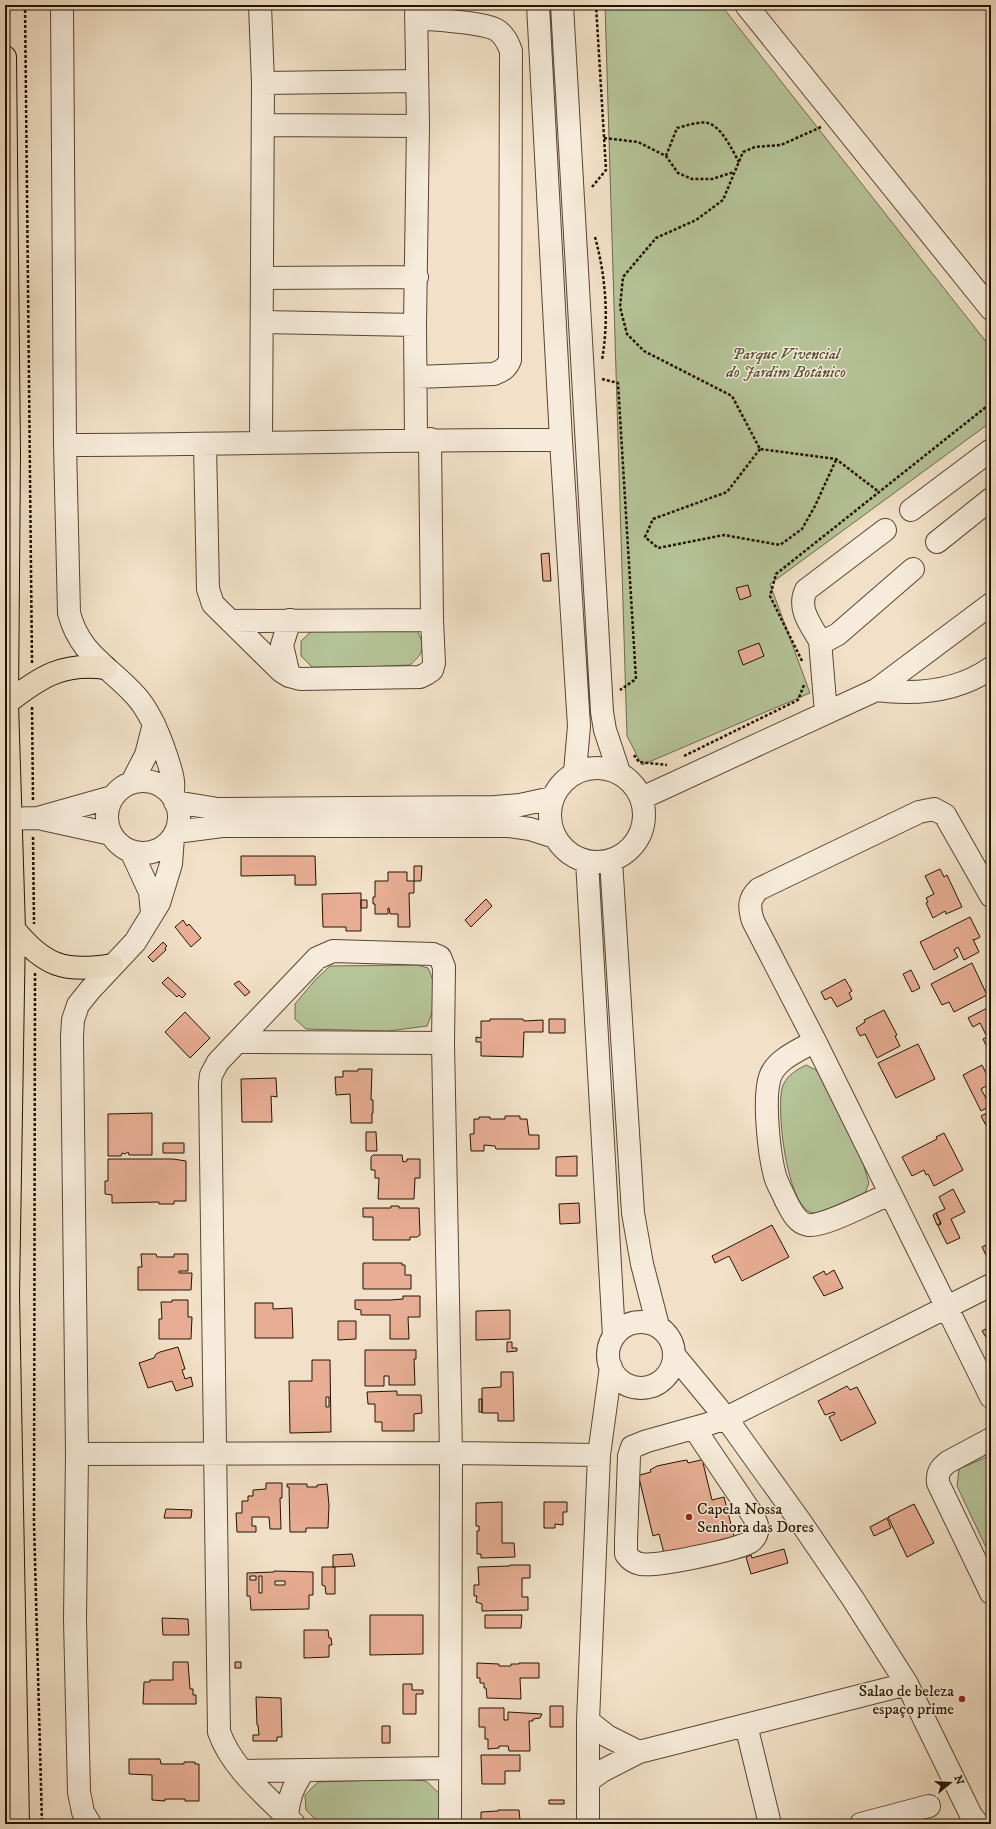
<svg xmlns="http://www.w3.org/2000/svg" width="996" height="1829" font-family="'IM FELL DW Pica',serif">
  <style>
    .green { fill: #b6c499; stroke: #6c6b4c }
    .building { fill: #e8ae95; stroke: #221200; fill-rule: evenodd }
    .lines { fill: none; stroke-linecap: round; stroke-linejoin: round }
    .minor-casing { stroke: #564632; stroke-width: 24 }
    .major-casing { stroke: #221200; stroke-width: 24 }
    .path { stroke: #221200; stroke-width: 2.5; stroke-dasharray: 3 2; stroke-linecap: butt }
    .minor { stroke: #f7ecdb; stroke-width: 22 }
    .major { stroke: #f2e1c8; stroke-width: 22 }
    .poi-dot { fill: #8f2418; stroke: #f7ecdb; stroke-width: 1.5 }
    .labels { text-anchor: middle; stroke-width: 3; stroke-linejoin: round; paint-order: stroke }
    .park-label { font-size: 16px; font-style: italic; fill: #565036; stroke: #f7ecdb }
    .poi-label { font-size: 16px; fill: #221200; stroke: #f7ecdb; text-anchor: start }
  </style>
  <rect width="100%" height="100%" fill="#f2e1c8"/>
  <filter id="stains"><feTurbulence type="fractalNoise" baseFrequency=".005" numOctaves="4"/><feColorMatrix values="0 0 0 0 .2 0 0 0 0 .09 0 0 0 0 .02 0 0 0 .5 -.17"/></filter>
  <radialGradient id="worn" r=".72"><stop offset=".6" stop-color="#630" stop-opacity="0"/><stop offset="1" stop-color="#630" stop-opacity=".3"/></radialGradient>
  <path class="green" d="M605,5H721L991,348V422L770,584L810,693L642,765L627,736Z
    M314,629L417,630C425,647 425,652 410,665L367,667H312L301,656V641Z
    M418,965L428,968C438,989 436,1004 427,1026L388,1031L306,1029L295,1019V1004L315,980L330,966Z
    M806,1065L818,1071L863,1163L869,1183L865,1193C857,1196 819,1214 814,1213C787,1212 775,1106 783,1085C788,1075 796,1070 806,1065Z
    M991,1455V1558L957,1486L959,1469Z
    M402,1779L426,1781L441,1795L443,1824H320L306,1810L305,1795L318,1782Z"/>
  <path class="building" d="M549,553L551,581H543L541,554Z
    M748,585L751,596L740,600L736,588Z
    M759,643L764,656L743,665L738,651Z
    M241,856H315L316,885H295V875L241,876Z
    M414,866H422L421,881H414Z
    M940,869L944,877L947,875L962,907L946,914L945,911L933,918L926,903L928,902L926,898L934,894L925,876Z
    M388,872H407V881H414V893H409L410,927H398V914H390L389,908H388V914H375V904H373V897H375V881H388Z
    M361,893V931H346V927H323L322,894Z
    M486,899L492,906L471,927L465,920Z
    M361,900H367V908H361Z
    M970,917L980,937L974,940L973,939L979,952L964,960L958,947L954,950L958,957L934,970L920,942Z
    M183,920L187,926L189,924L201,938L191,947L175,927Z
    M163,942L167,946L165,948L166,950L153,962L148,957Z
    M972,963L987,995L954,1012L949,1002L942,1005L931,984Z
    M911,970L920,988L912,992L903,974Z
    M168,977L186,994L182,998L179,995L177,997L162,983Z
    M845,979L852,991L849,993L852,999L837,1007L831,997L825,1000L821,992Z
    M239,981L250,992L245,996L234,984Z
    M991,1006V1055L983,1039L987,1037L980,1023L973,1027L968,1018Z
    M884,1010L897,1035L895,1036L900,1046L877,1058L865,1034L860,1036L856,1028L865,1022L864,1020Z
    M185,1012L210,1038L190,1058L165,1032Z
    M490,1019H523L524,1021L543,1020V1032H524L523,1057L481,1056V1042H476V1037L481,1038V1021H490Z
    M549,1019H565V1033H549Z
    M918,1044L935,1079L896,1098L878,1063Z
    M982,1065L990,1081L987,1083L988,1085L981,1089L990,1106L981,1111L963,1075Z
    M358,1069H372L371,1100H373V1113H372V1123H351L350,1094L336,1095L335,1077H343V1071H358Z
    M276,1078L277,1097L271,1096L272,1122H242L241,1079Z
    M991,1111V1135L981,1116Z
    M152,1113V1155H129L128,1152L125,1154L122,1153L121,1156H108V1114Z
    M505,1116H520V1119H527L529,1135H539V1149H496L495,1146L484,1145V1151H471L470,1134H474V1119H479V1117H490V1119H505Z
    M366,1132H376L377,1151H366Z
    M944,1133L963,1170L934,1186L928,1174L926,1175L924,1170L912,1176L902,1157L937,1139L936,1137Z
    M163,1143H184V1153H163Z
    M373,1155H402L403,1162L407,1161V1159H420V1178H415L414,1199H378L379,1178H375V1170H371V1157Z
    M577,1156V1176H556V1157Z
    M108,1159H173L186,1161V1201H174V1204H159V1202L112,1203V1195L105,1194V1181H108Z
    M953,1189L965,1212L951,1219L960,1238L947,1244L938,1226L941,1224L936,1213L945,1209L939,1197Z
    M579,1203L580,1223L560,1224L559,1204Z
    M391,1206H399V1208H419L420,1235L417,1237H410V1240H373V1217H363V1208H391Z
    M936,1213L941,1223L937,1225L933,1215Z
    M772,1225L789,1257L742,1281L729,1256L715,1263L712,1256Z
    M988,1244L991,1250V1265L982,1247Z
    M141,1254H156L157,1257H174V1254H188V1271H179V1273H192L191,1290H138V1267H142Z
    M363,1263H402V1265H405V1275H411V1289H363Z
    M834,1270L843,1288L824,1296L813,1277L824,1271L826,1275Z
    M403,1296H420V1317H408L409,1339H390V1315H361V1310L355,1309V1300H390L403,1299Z
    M172,1300H188V1317H192L191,1339H159V1319H162L161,1302H172Z
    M255,1303H273V1309L292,1308L293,1338H255Z
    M510,1310V1339L476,1340V1311Z
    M338,1321H356V1339L338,1340Z
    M991,1326V1345L982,1331Z
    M507,1342H512V1348H517V1351L507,1352Z
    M178,1347L185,1369L182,1370L185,1379L191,1377L193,1386L176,1391L172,1381L148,1388L139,1363L154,1358L156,1354L160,1352Z
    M365,1350H416V1359H414L415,1385H389V1376H384V1386H365Z
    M312,1360H330L331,1432L290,1433L289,1381H312ZM326,1397H329V1407H326Z
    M501,1372H513L514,1421H498V1413H482V1388L501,1387Z
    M847,1386L850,1390L857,1387L876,1423L841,1441L829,1417L835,1414L834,1412L825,1415L818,1401Z
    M397,1391V1395H421L422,1413L414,1414V1431H382V1422H375V1404H368L367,1392Z
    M479,1399H482V1412H479Z
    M705,1459V1462L703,1463L712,1500L724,1497L735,1540L665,1557L659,1534L653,1536L639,1478L636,1476L651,1472L650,1470L657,1466L681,1461L687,1460L688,1463Z
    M266,1483H282V1498H280L281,1529H270L269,1517H252V1526H256V1532H237L236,1513H242V1501H248V1496H253V1490L266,1489Z
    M287,1484H307V1487H317V1485L327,1484L329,1505L328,1528H306V1532H290L289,1487H287Z
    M502,1502V1543H514L515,1557L481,1558V1554H477V1531H479V1526H476V1503Z
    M544,1502H567V1512H563V1525L555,1524V1528H544Z
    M914,1504L934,1543L907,1557L888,1517Z
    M166,1509L192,1510L191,1518H164Z
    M887,1518L891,1528L874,1536L870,1527Z
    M784,1549L788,1563L751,1574L746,1557L751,1555L752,1558Z
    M352,1554L355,1566L333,1567V1555Z
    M510,1565H530V1578H522V1597H528V1610L482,1611V1604L476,1602L477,1596H474V1585H479L478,1567L510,1566Z
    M322,1567H335V1594H326L325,1586L322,1585Z
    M274,1571L313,1572V1595H309V1609L251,1610L250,1596H247V1573L274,1572ZM250,1576H256V1580H250ZM259,1576H262V1593H259ZM275,1581H285V1585H275Z
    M370,1615H423V1654L370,1655Z
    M485,1615H522L521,1628H485Z
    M162,1618L188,1619L189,1635H163Z
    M304,1630H328L329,1638H331L332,1645H329V1657L304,1658Z
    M173,1662H188L190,1689H193V1695H196V1704H143L144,1682H150V1680H173Z
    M235,1662H241V1668H235Z
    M477,1663L499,1664V1666H511V1664H519V1663H539V1678H520L521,1699L487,1698L486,1688H484V1683H480V1678H477Z
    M403,1684H412V1690H423V1694H416V1714H403Z
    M256,1697L281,1698L282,1737H277V1741H253V1735H259L258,1725H257Z
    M550,1706H563V1727H550Z
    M479,1708H504V1720H508V1712L542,1714L540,1718L533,1719V1721H529L530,1751H509L508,1746H499V1748L488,1749V1739H485V1727H479Z
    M382,1726H390V1743H382Z
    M481,1755H520V1771H505V1784H482Z
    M129,1759H160L161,1764H184V1762H195V1764H199V1801H185V1799H165V1801L152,1800V1775L129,1774Z
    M549,1800H564V1804H549Z
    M498,1810H519L520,1820H531V1824H481V1812L498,1811Z"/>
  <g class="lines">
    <defs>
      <path id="minor" d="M62,5L65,445L69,613C80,655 108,665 135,695C150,711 159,734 166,755C170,768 176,782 172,796
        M260,5L263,83L261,442
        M416,5L418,126L415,325L416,440
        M538,5L561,440L579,726L575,772
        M562,5L602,712L605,730L619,772
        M746,5L991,309
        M416,18C433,20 486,22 498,31C505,36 508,43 511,51L510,360C507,368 502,371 494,374L417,377
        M263,83L417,81
        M263,125L418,126
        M262,278L417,277
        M263,322L415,325
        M65,445C230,445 396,439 561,440
        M205,445L208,589L213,604L281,671L289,676L300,679L420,677L426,674L432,670L434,663L432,620L430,439
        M911,510L991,450
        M885,530L806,590C797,609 811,625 820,641L827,640L838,634L913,569
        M937,542L991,499
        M230,621L432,620
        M820,641L826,713
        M289,676L282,645L290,620
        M876,690C916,695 957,692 991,668
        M550 815a47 47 0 1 1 94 0a47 47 0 1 1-94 0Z
        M107 817a36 36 0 1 1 72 0a36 36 0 1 1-72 0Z
        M132,782L146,755L154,724
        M642,798L876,690L991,604
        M175,802L218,809L495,807L520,805L552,798
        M41,817L112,797
        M5,819L38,818L111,834
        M176,832L222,826H508L530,829L555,837
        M131,851L150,892L152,914
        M611,860L633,1213L642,1264L658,1326
        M587,861L614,1336
        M991,896L945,815L934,809L919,812L759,889C748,899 749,908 753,921L815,1041L991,1397
        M815,1041C800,1050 776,1059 770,1077C763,1098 769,1154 775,1176C777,1184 783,1193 786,1201C791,1210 796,1223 808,1225C825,1227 872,1201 890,1194
        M237,1042L443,1043
        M608 1355a33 33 0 1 1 66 0a33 33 0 1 1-66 0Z
        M674,1355L726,1418L802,1524L853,1599L907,1684L971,1815L978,1824
        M694,1428L754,1517L757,1525V1532C756,1536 753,1540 750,1542C736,1550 656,1567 641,1564C634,1563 630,1560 626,1554V1541L629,1456L632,1447L647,1441L708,1424L726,1418L991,1285
        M991,1439L948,1462C940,1468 937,1473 938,1483L991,1593
        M77,1454L451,1453L599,1455
        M588,1721L607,1736L639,1752
        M746,1725L770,1824
        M242,1771L450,1768
        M588,1781L602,1771L639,1752L907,1684
        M287,1817C289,1796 293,1787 304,1770
        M90,1824L83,1812L79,1792L75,1620L77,1454L72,1037L73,1020L78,1005L90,990L135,942L159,903L171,864L173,837
        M294,1824C267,1796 232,1769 219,1732L210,1084L211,1075L218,1062L317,958L333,951L433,954L440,957L444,967L443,1043L451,1453L450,1824
        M588,1824V1721L599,1455L611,1367
        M861,1824L929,1806"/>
      <path id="major" d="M5,57L9,454L7,703L14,929L8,1295L18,1824
        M7,703C40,677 63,662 106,668
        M14,929C44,966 65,973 112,965"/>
    </defs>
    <use href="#minor" class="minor-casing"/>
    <use href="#major" class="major-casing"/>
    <path class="path" d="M25,5L32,664
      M821,127L781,145L755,147L743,152L723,200L696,220L656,238L623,277L620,307L627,334L644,351L732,396L760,449L836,459L879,492
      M604,138L638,142L666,156L678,173L692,179H712L734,172
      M666,156L677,128C686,126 698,121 708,123C722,127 732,150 739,162
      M592,187L606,170L596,5
      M595,237C606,277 609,320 602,360
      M602,379L618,383L636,679L620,690
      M760,449L727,492L653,519L645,537L658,548L724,535L780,545L802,529L815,506L836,460
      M802,661L770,596L776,574L991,403
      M32,707L33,800
      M634,755L639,762L667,765
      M684,756L798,700L804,685
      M33,837L34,924
      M35,973L34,1523L42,1824"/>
    <use href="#minor" class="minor"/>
    <use href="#major" class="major"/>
  </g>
  <g class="poi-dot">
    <circle cx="689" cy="1517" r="4"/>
    <circle cx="962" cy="1699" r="4"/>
  </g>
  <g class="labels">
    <g class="park-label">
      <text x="786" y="359">Parque Vivencial<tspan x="786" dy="18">do Jardim Botânico</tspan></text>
    </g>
    <g class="poi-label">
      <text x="697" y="1514">Capela Nossa<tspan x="697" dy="18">Senhora das Dores</tspan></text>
      <text x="954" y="1696" text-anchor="end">Salao de beleza<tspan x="954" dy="18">espaço prime</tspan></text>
    </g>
  </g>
  <rect width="996" height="1829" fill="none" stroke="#f2e1c8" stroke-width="20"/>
  <rect x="6" y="6" width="984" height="1817" fill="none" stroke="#221200" stroke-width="2"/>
  <rect x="10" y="10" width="976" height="1809" fill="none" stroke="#221200"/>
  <g transform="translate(950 1783) rotate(72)" stroke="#f7ecdb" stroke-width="3" paint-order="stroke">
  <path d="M0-3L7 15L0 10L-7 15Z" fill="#221200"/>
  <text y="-6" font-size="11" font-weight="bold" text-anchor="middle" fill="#221200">N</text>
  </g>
  <rect width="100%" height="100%" filter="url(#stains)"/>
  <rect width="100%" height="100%" fill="url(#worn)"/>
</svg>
